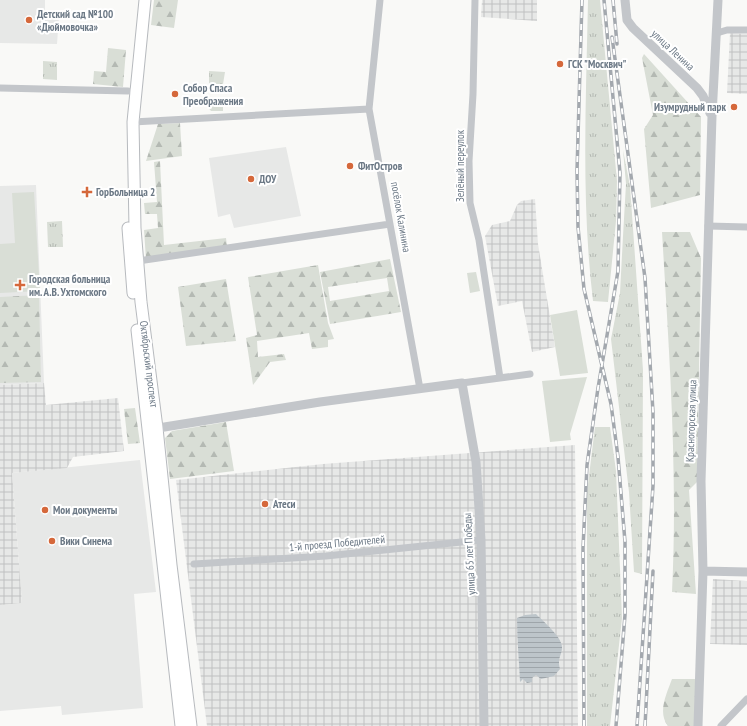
<svg xmlns="http://www.w3.org/2000/svg" width="747" height="726" font-family="'PT Sans Narrow',sans-serif">
  <style>
    .built { fill: #e7e8e7 }
    .industrial { fill: url(#industrial-grid) }
    .grass { fill: url(#grass-tufts) }
    .forest { fill: url(#forest-firs); fill-rule: evenodd }
    .garden { fill: #d9ded6 }
    .water { fill: url(#water-rules) }
    .lines { fill: none; stroke-linecap: round; stroke-linejoin: round }
    .primary-casing { stroke: #b7babe; stroke-width: 13 }
    .minor { stroke: #c3c6ca; stroke-width: 7 }
    .tertiary { stroke: #c3c6ca; stroke-width: 9 }
    .primary { stroke: #fff; stroke-width: 11 }
    .rail-casing { stroke: #a3a8ae; stroke-width: 3.5 }
    .rail { stroke: #fff; stroke-width: 2; stroke-dasharray: 6; stroke-linecap: butt }
    .poi-dot { fill: #d5683b; stroke: #fff; stroke-width: 1.5 }
    .labels { text-anchor: middle; stroke-width: 4; stroke-linejoin: round; paint-order: stroke }
    .poi-label { font-size: 11px; font-weight: bold; fill: #6b7885; stroke: #fff; text-anchor: start }
    .street-label { font-size: 11px; fill: #6b7885; stroke: #fff }
  </style>
  <defs>
    <pattern id="industrial-grid" width="8" height="8" patternUnits="userSpaceOnUse"><rect width="8" height="8" fill="#e7e8e7"/><path d="M0 4h8M4 0v8" fill="none" stroke="#bfc1c1"/></pattern>
    <pattern id="grass-tufts" width="24" height="20" patternUnits="userSpaceOnUse"><rect width="24" height="20" fill="#d9ded6"/><path d="M3 7l-1-3M5 7V3M7 7l1-3M15 17l-1-3M17 17v-4M19 17l1-3" fill="none" stroke="#b4b9b3"/></pattern>
    <pattern id="forest-firs" width="22" height="20" patternUnits="userSpaceOnUse"><rect width="22" height="20" fill="#d9ded6"/><path d="M5 1l3.5 6h-7zM16 11l3.5 6h-7z" fill="#b4b9b3"/></pattern>
    <pattern id="water-rules" width="6" height="5" patternUnits="userSpaceOnUse"><rect width="6" height="5" fill="#bdc5ca"/><path d="M0 2.5h6" fill="none" stroke="#9ea5aa"/></pattern>
  </defs>
  <rect width="100%" height="100%" fill="#f9f9f7"/>
  <path class="built" d="M0,0H45V15L59,16L57,44L0,43Z
    M286,147L301,216L234,228L230,214L218,217L209,158Z
    M36,185L44,383L0,385V186Z
    M140,460L156,592L134,594L143,708L62,715L61,706L0,711V605L22,603L12,473Z"/>
  <path class="industrial" d="M482,0H537V21L481,17Z
    M730,33L747,34V94L727,93Z
    M535,199L538,244L555,347L532,352L522,301L498,306L485,236L492,225L510,221L517,205L521,201Z
    M44,383L46,405L118,398L124,451L73,457L67,468L12,473L22,603L0,605V385Z
    M575,445L578,726H207L176,480L323,464Z
    M713,579L747,581V645L710,644Z"/>
  <path class="grass" d="M588,0H600L617,181L616,221L608,302L593,301C581,201 586,101 588,0Z
    M43,61L57,62V80L43,79Z
    M209,71L225,72L223,84L209,85Z
    M202,97L220,101L223,105V111H211L206,105L200,102Z
    M623,150L630,186L643,370L642,574L634,572L629,492L611,339L620,293L623,236L626,184Z
    M62,221L63,247H48L47,222Z
    M595,427H610L616,471L622,618L610,726H587V492Z"/>
  <path class="forest" d="M154,0H178L174,28L151,25Z
    M108,48L126,50L123,87L93,84L94,71L106,72Z
    M644,54L701,117L700,195L651,208L644,129L653,115L642,58Z
    M180,123L182,156L146,161L158,124Z
    M160,161L164,245L226,238L227,246L146,259L144,230L158,228L157,214H145L144,203L157,202L154,162Z
    M662,232H690L701,258L697,482L689,490L696,594L672,592C678,472 669,351 662,232Z
    M390,259L401,312L330,324L320,272ZM387,278L389,291L330,301L328,287Z
    M318,265L328,323L334,339L328,340V347L312,349L309,333L257,341L258,357L284,354L286,360L270,362L253,385L246,338L257,335L248,277Z
    M226,279L236,341L186,346L178,287Z
    M39,295L41,382L0,383V297Z
    M135,408L140,443L128,444L124,409Z
    M226,422L234,471L170,479L165,438L172,431Z
    M672,679H697L696,726H668C657,712 667,693 672,679Z"/>
  <path class="garden" d="M34,192L40,291L0,293V244L15,243L12,193Z
    M476,272L480,291L470,293L467,273Z
    M577,310L588,373L560,376L550,315Z
    M587,377L570,434L571,440L550,442L542,381Z"/>
  <path class="water" d="M536,614C543,621 562,637 562,647C562,656 557,657 560,669L554,676L541,679L536,675L532,678V682L527,683L523,679L520,682C519,660 517,640 517,618L525,615Z"/>
  <g class="lines">
    <defs>
      <path id="primary" d="M145,0L133,122L135,228L141,302L157,428L171,565L191,726
        M128,228L133,293
        M137,330L181,726"/>
    </defs>
    <use href="#primary" class="primary-casing"/>
    <path class="minor" d="M380,0L369,109L420,389
      M475,0L473,94L469,161L470,203L479,240L500,378
      M717,33L727,30H747
      M0,88L128,91
      M133,122L369,109
      M708,226L747,227
      M138,261L390,224
      M462,383L530,374
      M194,564L326,556L481,540
      M721,726L747,699"/>
    <path class="tertiary" d="M625,0L627,20L633,28L697,88L703,96L710,113
      M152,429L320,402L462,383L476,462L481,540L484,726
      M703,571L747,572
      M698,726L703,571L701,481L712,116L718,0"/>
    <use href="#primary" class="primary"/>
    <defs>
      <path id="rail" d="M582,0L577,171L578,227L584,289L611,404L618,457L625,542V615L616,726
        M613,0L617,44
        M612,37L645,278L653,412V486L637,726
        M584,726L583,548L587,465L598,388L618,271L620,173L604,0
        M645,726L653,571"/>
    </defs>
    <use href="#rail" class="rail-casing"/>
    <use href="#rail" class="rail"/>
  </g>
  <g class="poi-dot">
    <circle cx="29" cy="20" r="4"/>
    <circle cx="560" cy="64" r="4"/>
    <circle cx="175" cy="94" r="4"/>
    <circle cx="734" cy="107" r="4"/>
    <circle cx="350" cy="166" r="4"/>
    <circle cx="251" cy="179" r="4"/>
    <path d="M85 186h4v4h4v4h-4v4h-4v-4h-4v-4h4z"/>
    <path d="M18 279h4v4h4v4h-4v4h-4v-4h-4v-4h4z"/>
    <circle cx="265" cy="504" r="4"/>
    <circle cx="45" cy="510" r="4"/>
    <circle cx="52" cy="541" r="4"/>
  </g>
  <g class="labels">
    <g class="poi-label">
      <text x="37" y="18">Детский сад №100<tspan x="37" dy="13">«Дюймовочка»</tspan></text>
      <text x="568" y="68">ГСК "Москвич"</text>
      <text x="183" y="92">Собор Спаса<tspan x="183" dy="13">Преображения</tspan></text>
      <text x="726" y="111" text-anchor="end">Изумрудный парк</text>
      <text x="358" y="170">ФитОстров</text>
      <text x="259" y="183">ДОУ</text>
      <text x="96" y="196">ГорБольница 2</text>
      <text x="29" y="283">Городская больница<tspan x="29" dy="13">им. А.В. Ухтомского</tspan></text>
      <text x="273" y="508">Атеси</text>
      <text x="53" y="514">Мои документы</text>
      <text x="60" y="545">Вики Синема</text>
    </g>
    <g class="street-label">
      <text transform="translate(673 50) rotate(43)" y="4">улица Ленина</text>
      <text transform="translate(460 166) rotate(-90)" y="4">Зелёный переулок</text>
      <text transform="translate(401 217) rotate(80)" y="4">посёлок Калинина</text>
      <text transform="translate(149 364) rotate(83)" y="4">Октябрьский проспект</text>
      <text transform="translate(691 421) rotate(-88)" y="4">Красногорская улица</text>
      <text transform="translate(337 543) rotate(-5)" y="4">1-й проезд Победителей</text>
      <text transform="translate(469 554) rotate(-93)" y="4">улица 65 лет Победы</text>
    </g>
  </g>
</svg>
